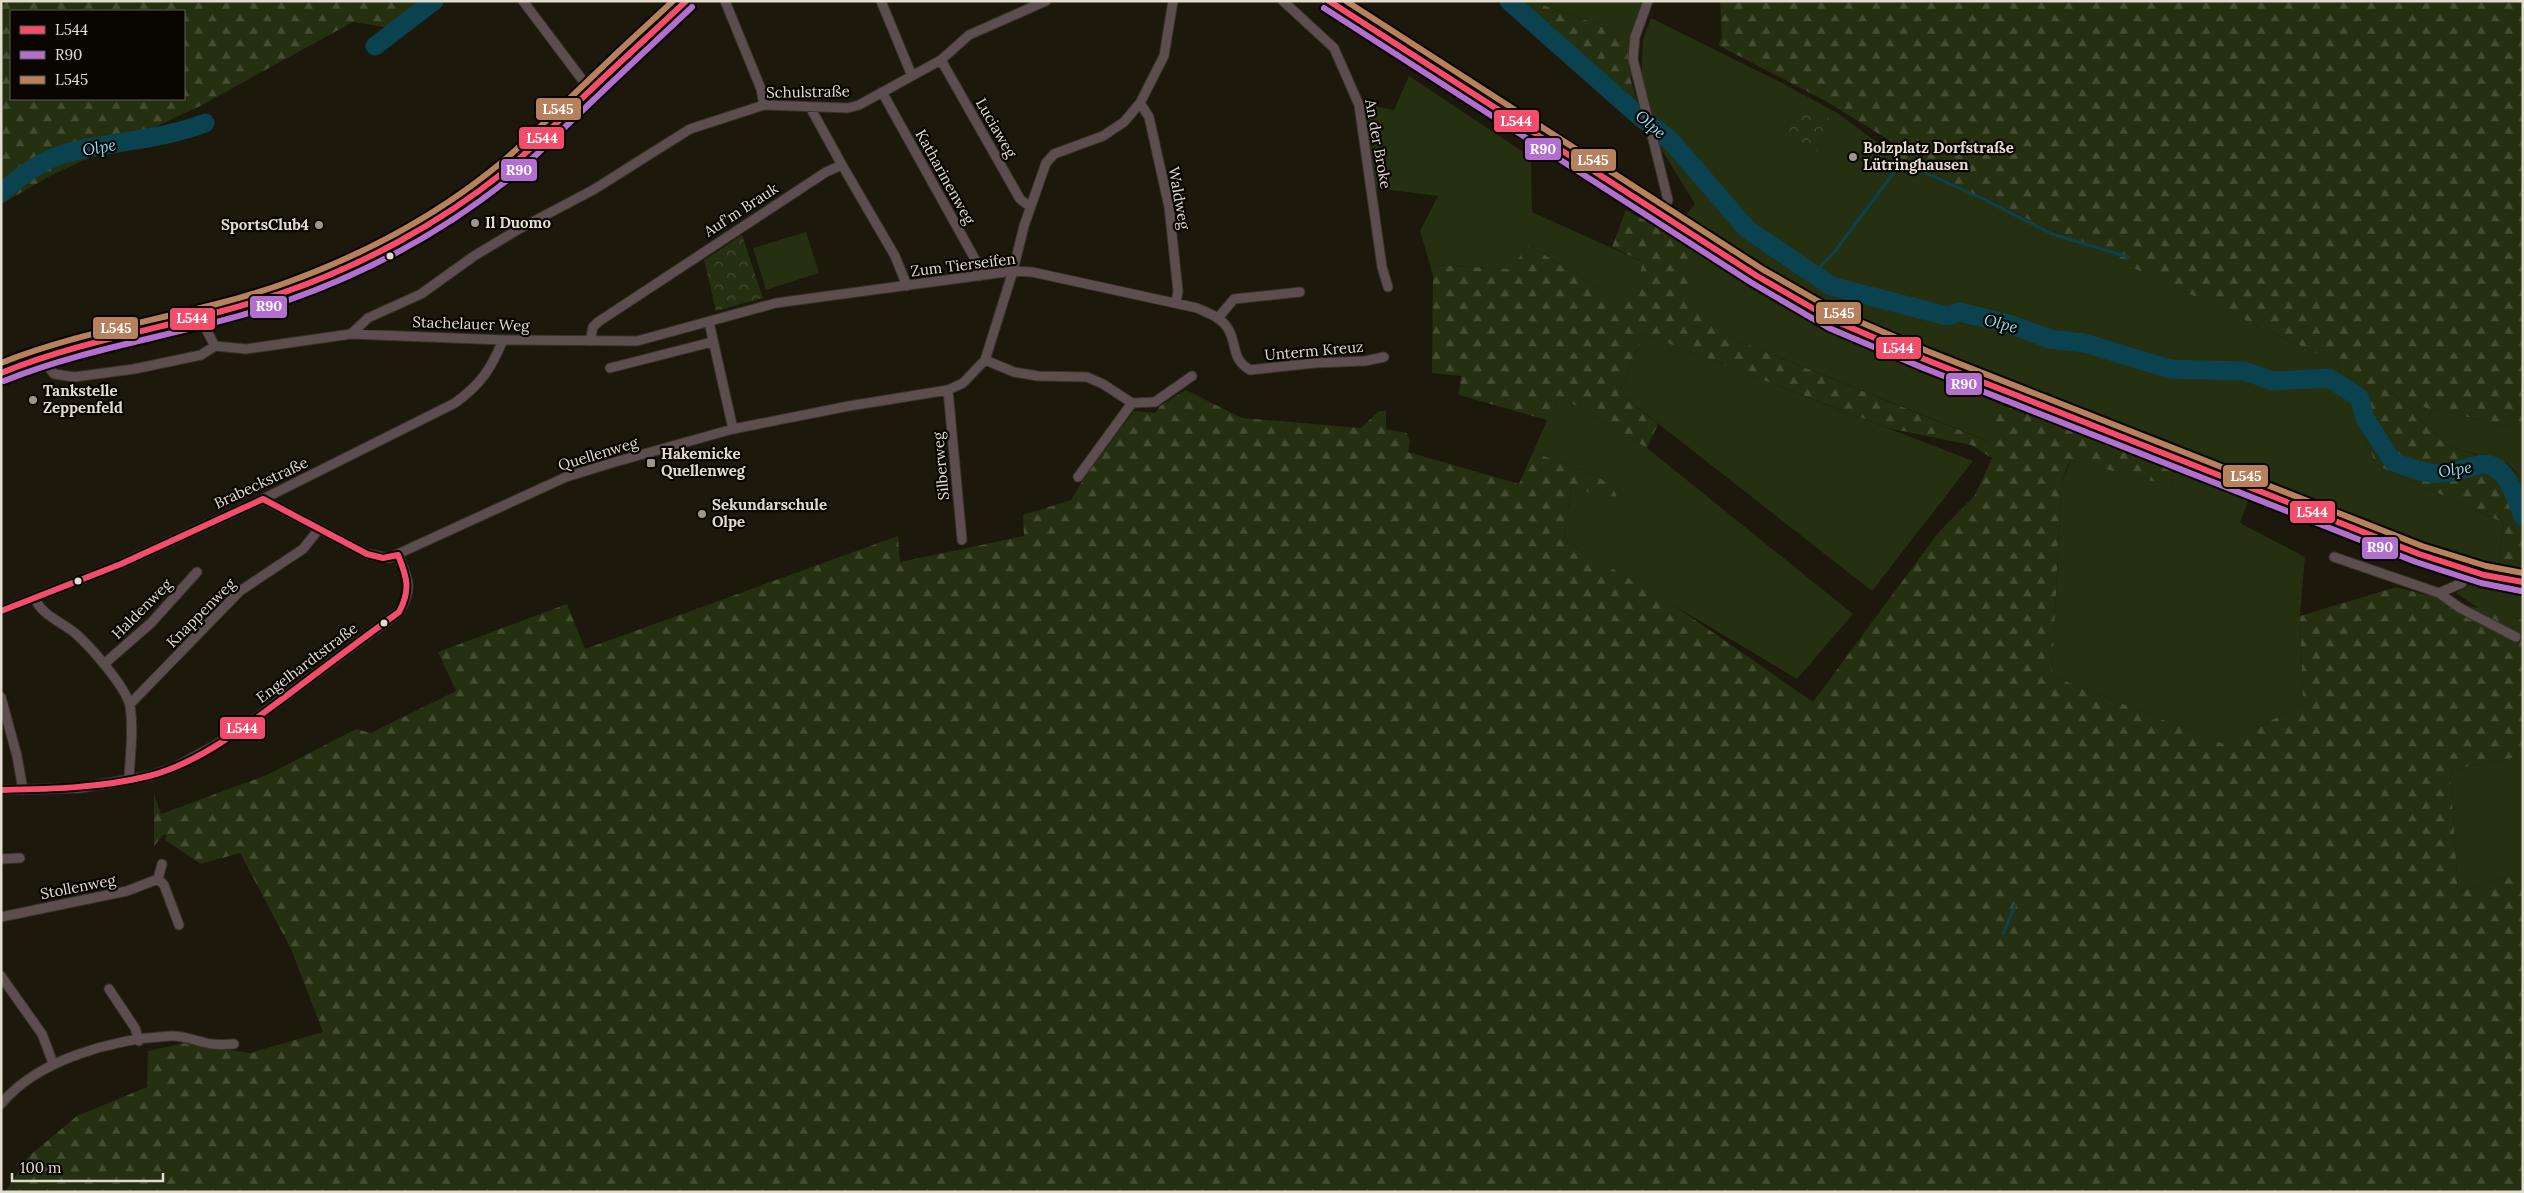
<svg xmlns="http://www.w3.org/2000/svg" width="2524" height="1193" font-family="Lora,serif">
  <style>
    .grass { fill: #243010 }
    .forest { fill: url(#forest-firs); fill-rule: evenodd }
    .park { fill: url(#park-crowns) }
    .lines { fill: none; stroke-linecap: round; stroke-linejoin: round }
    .stream { stroke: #0b424f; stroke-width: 3 }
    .river { stroke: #0b424f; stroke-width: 19 }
    .minor-casing { stroke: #363328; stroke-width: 11 }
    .tertiary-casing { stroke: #363328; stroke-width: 13 }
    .primary-casing { stroke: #363328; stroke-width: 16 }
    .minor { stroke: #5c4e4e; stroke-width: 9 }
    .tertiary { stroke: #5c4e4e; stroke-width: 11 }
    .primary { stroke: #5d4e4b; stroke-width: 14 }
    .bus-1-casing { stroke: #090601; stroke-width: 10 }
    .bus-2-casing { stroke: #090601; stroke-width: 10 }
    .bus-3-casing { stroke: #090601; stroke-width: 10 }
    .bus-1 { stroke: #f44d6c; stroke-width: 6 }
    .bus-2 { stroke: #b36fd0; stroke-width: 6 }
    .bus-3 { stroke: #b6815c; stroke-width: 6 }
    .poi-dot { fill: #9c978a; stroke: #090601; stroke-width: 2 }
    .bus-dot { fill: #e1dcce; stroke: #090601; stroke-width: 2 }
    .labels { text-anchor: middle; stroke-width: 4.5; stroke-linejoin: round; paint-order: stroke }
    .street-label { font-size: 15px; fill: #e1dcce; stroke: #090601 }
    .poi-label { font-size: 15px; font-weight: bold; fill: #e1dcce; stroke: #090601; text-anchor: start }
    .water-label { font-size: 16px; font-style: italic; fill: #88dffc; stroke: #090601 }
    .line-badge { stroke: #090601; stroke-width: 2 }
    .badge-label { font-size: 14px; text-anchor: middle; font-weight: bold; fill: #fff }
  </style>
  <defs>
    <pattern id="forest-firs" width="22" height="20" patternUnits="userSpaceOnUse" patternTransform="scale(1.25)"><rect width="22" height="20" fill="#243010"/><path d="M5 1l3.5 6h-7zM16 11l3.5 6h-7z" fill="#444d32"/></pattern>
    <pattern id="park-crowns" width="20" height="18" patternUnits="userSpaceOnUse" patternTransform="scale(1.25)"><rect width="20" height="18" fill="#243010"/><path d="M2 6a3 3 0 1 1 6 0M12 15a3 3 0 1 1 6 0" fill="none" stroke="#444d32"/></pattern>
  </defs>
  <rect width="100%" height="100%" fill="#1c180b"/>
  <path class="grass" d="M1531,1H1639L1642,5L1631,36Z
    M1651,18L1784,84L1839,114L1898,158L2336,362L2376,465L2504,523L2497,572L2433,554L2257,481L2001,382L1866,323L1775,276L1684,217L1695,204L1660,147L1641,79L1643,40Z
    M1409,76L1531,157L1532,212L1643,262L1640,274L1620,301L1528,245L1512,269L1430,265L1420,231L1438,196L1375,188L1364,104L1394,110Z
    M806,232L819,273L766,290L753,248Z
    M1693,247L1834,330L2003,405L1988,441L1731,338L1693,297Z
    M1644,334L1973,461L1872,591L1619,393Z
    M2386,387L2426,408L2513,427H2523V480L2508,464L2449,446Z
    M1561,397L1647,448L1853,614L1797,679L1564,540L1571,486L1620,502L1594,475L1533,452L1547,420Z
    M2071,460L2171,486L2175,469L2249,498L2240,523L2305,557L2300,616L2303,703L2227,745L2052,676L2061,485Z
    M2474,582L2523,590V620L2481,610L2456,593Z
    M2523,756V873L2458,892L2450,770Z"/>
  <path class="forest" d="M1,1H444L408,31L353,22L200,106L52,175L1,204ZM11,11H184V99H11Z
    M1512,1H1531L1631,36V81L1641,113Z
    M1720,1H2523V427H2513L2426,408L2388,389L2449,446L2508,465L2523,480V575L2497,572L2504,523L2376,465L2336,362L1897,158L1902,148L1829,103L1718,45L1722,37Z
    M1626,210L1693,247V297L1731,338L1987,441L2003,405L2175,469L2171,486L2070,460L2061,485L2052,676L2227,745L2303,703L2300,616L2396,587L2523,620V756L2450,770L2458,892L2523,873V1192H5L29,1156L77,1116L147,1087L148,1051L184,1043L250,1053L323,1032L291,949L240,853L201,864L165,840L167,836L164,834L154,846V794L161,814L267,775L356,729L371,733L456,691L438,652L567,604L585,649L898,536L900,562L1024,536L1023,515L1071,500L1086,475L1134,411L1155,413L1160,406L1186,390L1242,418L1361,428L1378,412L1386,410V429L1407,433L1410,442L1408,452L1519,484L1533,452L1594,475L1612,486L1620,503L1571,486L1564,540L1669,602L1813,702L1938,533L1975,495L1992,458L1971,445L1888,428L1644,334L1619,393L1658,424L1647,448L1561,397L1547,420L1459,395L1461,376L1432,373L1433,275L1430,265L1511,269L1528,245L1620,301L1640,274L1643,262L1612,247Z"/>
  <path class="park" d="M1805,104L1835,122L1814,155L1816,151L1787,134Z
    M742,235L763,298L716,311L704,260Z"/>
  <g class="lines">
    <path class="stream" d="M1813,274L1835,251L1902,162L1981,198L2052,234L2128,257
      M2003,934L2015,905"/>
    <path class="river" d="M1509,1L1631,109L1672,142L1747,229L1831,286L1947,316L1960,312L2012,325L2050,339L2084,343L2170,369L2244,371L2273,381L2329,378L2359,397L2365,418L2393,462C2405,466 2418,471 2430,473C2447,475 2463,469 2479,465C2505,459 2516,498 2523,516
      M375,46L434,1
      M1,193C20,176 42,160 66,153C113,141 161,140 205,123"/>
    <defs>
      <path id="minor" d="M523,1L590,90
        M725,1L761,89L764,105
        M881,1L912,76
        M1283,1L1334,48L1359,105L1382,267L1388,287
        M1648,1L1635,37L1633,59L1668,200L1662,215
        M941,60L1020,199L1030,207
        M882,92L976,261L979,276
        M1140,103L1149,117L1169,207L1178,291L1176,302
        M810,107L842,165
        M200,318L215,346L246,349L351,334L503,340L637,341L776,303L1013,271L1032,272L1197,308C1208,313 1220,317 1227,327C1238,343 1230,358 1250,370L1315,363L1365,361L1384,357
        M1218,318L1234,299L1300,292
        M709,322L733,429
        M351,334L368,318L421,294L474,256L519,229L593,190L690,129L764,105L848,108L859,105L941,60L969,35L1046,1
        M590,341L593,327L598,322L826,172L842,165L895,256L907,286
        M41,358L54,374L74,377L134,369L201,355L215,346
        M985,360L1014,372L1038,376L1087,377L1103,384L1132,403L1155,402L1192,376
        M610,368L712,342
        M948,390L962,540
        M1078,477L1132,403
        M263,499L367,554L389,558L566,477L615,462L733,429L849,406L948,390L963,383L985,360L1013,271L1024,226L1046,163L1054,154L1103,136L1124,122L1140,103L1164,56L1173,1
        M2334,557L2439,593L2460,608L2516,637
        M2439,593L2462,583L2470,570
        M35,599C43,616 60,621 75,633C90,646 126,687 130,706C134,730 130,755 129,779
        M1,611L121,564L263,499L455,403C481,384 491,369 503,340
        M104,664L151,623L197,572
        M1,697L17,756L23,790
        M130,704L240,591L303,549L319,529
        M1,790L80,788L149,776L173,768L214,746L259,716L399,612C414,587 408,579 398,555
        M1,859L20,858
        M158,879L164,885L179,925
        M1,917L127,891L158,879L162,864
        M1,976L42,1034L53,1063
        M109,989L135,1028L139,1041
        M1,1104C38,1059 114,1039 170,1036C184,1035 198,1042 212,1044C219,1045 227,1044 234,1044"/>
      <path id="tertiary" d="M1,373C90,333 190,325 282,293C358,266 431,227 496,178C524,157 549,130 575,105C612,70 649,35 686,1"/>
      <path id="primary" d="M1329,1L1757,276L1833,320L1924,359L2419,554L2484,575L2523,582"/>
    </defs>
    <use href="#minor" class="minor-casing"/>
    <use href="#tertiary" class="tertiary-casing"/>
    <use href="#primary" class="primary-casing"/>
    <use href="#minor" class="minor"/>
    <use href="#tertiary" class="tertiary"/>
    <use href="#primary" class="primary"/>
    <defs>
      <path id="bus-1" d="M1329,1L1757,276L1833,320L1924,359L2419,554L2484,575L2523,582
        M1,373C92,336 189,325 282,293C361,266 439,224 505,171C530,151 552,127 575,105C611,70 649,36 686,1
        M263,499L367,554L383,558L398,555
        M1,611L121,564L263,499
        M1,790C51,789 100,788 149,776C200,763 247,725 289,694C326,666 362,639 399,612C411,590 407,577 398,555"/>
      <path id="bus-2" d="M1324,8L1752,283L1829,328L1921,367L2416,562L2481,583L2521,591
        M4,381C96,344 193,334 286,301C366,273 444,231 510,178C535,158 557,134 581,112C617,77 655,42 692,7"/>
      <path id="bus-3" d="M1346,1L1762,269L1837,312L1927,351L2422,546L2486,566L2523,573
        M1,363C91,327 188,317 280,285C359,257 437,216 502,162C526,142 547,119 570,98C604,65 638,33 673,1"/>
    </defs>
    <use href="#bus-1" class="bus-1-casing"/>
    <use href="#bus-2" class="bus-2-casing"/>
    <use href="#bus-3" class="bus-3-casing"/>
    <use href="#bus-1" class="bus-1"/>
    <use href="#bus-2" class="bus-2"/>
    <use href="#bus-3" class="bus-3"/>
  </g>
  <g class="poi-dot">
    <circle cx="1853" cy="157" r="5"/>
    <circle cx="475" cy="223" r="5"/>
    <circle cx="319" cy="225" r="5"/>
    <circle cx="33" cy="400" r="5"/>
    <rect x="646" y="458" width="10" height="10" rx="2.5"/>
    <circle cx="702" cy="514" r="5"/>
  </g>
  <g class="bus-dot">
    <circle cx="390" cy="256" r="4.5"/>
    <circle cx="78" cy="581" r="4.5"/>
    <circle cx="384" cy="623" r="4.5"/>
  </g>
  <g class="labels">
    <g class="street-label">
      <text transform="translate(808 92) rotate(-1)" y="5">Schulstraße</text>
      <text transform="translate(996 128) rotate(60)" y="5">Luciaweg</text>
      <text transform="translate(1378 144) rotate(80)" y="5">An der Broke</text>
      <text transform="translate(945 177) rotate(61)" y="5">Katharinenweg</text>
      <text transform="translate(1179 198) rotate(80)" y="5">Waldweg</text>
      <text transform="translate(741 210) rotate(-33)" y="5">Auf'm Brauk</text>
      <text transform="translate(963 265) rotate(-7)" y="5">Zum Tierseifen</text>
      <text transform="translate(471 324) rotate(2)" y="5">Stachelauer Weg</text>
      <text transform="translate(1314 351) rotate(-5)" y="5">Unterm Kreuz</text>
      <text transform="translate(598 454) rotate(-17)" y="5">Quellenweg</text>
      <text transform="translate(941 466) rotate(-95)" y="5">Silberweg</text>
      <text transform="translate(261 483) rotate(-25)" y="5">Brabeckstraße</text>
      <text transform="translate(142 609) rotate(-45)" y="5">Haldenweg</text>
      <text transform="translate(201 613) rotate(-45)" y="5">Knappenweg</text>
      <text transform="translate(307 663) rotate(-37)" y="5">Engelhardtstraße</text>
      <text transform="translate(78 887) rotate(-11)" y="5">Stollenweg</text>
    </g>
    <g class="poi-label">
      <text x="1863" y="153">Bolzplatz Dorfstraße<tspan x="1863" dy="17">Lütringhausen</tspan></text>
      <text x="485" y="228">Il Duomo</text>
      <text x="309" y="230" text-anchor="end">SportsClub4</text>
      <text x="43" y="396">Tankstelle<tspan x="43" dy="17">Zeppenfeld</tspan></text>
      <text x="661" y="459">Hakemicke<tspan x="661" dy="17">Quellenweg</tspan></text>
      <text x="712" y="510">Sekundarschule<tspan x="712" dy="17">Olpe</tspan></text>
    </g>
    <g class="water-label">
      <text transform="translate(1651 124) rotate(41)" y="6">Olpe</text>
      <text transform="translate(99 147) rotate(-10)" y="6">Olpe</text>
      <text transform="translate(2001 323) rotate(15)" y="6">Olpe</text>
      <text transform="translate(2455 469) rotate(-9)" y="6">Olpe</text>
    </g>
  </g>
  <g class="line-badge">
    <rect x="535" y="97" width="47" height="24" rx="5" fill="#b6815c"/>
    <rect x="1493" y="109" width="47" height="24" rx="5" fill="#f44d6c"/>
    <rect x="518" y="126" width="47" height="24" rx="5" fill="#f44d6c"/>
    <rect x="1524" y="137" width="38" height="24" rx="5" fill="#b36fd0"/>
    <rect x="1570" y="148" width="47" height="24" rx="5" fill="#b6815c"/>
    <rect x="500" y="158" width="38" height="24" rx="5" fill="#b36fd0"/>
    <rect x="249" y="295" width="39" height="24" rx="5" fill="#b36fd0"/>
    <rect x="1815" y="301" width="47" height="24" rx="5" fill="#b6815c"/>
    <rect x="169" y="307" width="47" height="24" rx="5" fill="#f44d6c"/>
    <rect x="92" y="316" width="47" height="24" rx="5" fill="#b6815c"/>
    <rect x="1875" y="336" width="47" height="24" rx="5" fill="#f44d6c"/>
    <rect x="1945" y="372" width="38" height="24" rx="5" fill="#b36fd0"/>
    <rect x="2222" y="464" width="47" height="24" rx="5" fill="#b6815c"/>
    <rect x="2289" y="500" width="47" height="24" rx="5" fill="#f44d6c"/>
    <rect x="2361" y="536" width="38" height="24" rx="5" fill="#b36fd0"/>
    <rect x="219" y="716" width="47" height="24" rx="5" fill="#f44d6c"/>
  </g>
  <g class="badge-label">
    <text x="558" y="114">L545</text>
    <text x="1516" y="126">L544</text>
    <text x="542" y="143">L544</text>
    <text x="1543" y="154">R90</text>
    <text x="1593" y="165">L545</text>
    <text x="519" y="175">R90</text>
    <text x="269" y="311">R90</text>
    <text x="1839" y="318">L545</text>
    <text x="192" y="323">L544</text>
    <text x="116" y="333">L545</text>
    <text x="1898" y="353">L544</text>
    <text x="1964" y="389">R90</text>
    <text x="2246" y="481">L545</text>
    <text x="2312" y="517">L544</text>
    <text x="2380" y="552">R90</text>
    <text x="242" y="733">L544</text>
  </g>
  <rect width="2524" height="1193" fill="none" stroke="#e1dcce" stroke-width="5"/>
  <rect x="10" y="10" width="175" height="90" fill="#090601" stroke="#5f5c53"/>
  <rect x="20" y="26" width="25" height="8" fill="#f44d6c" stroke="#5f5c53"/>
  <text x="55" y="35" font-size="15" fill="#e1dcce">L544</text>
  <rect x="20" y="51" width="25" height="8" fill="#b36fd0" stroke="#5f5c53"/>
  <text x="55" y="60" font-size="15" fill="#e1dcce">R90</text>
  <rect x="20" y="76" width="25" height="8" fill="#b6815c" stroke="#5f5c53"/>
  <text x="55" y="85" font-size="15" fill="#e1dcce">L545</text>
  <path d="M12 1173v8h151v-8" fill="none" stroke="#e1dcce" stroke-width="2.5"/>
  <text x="20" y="1173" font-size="15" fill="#e1dcce" stroke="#090601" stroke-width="4" paint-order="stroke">100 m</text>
</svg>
